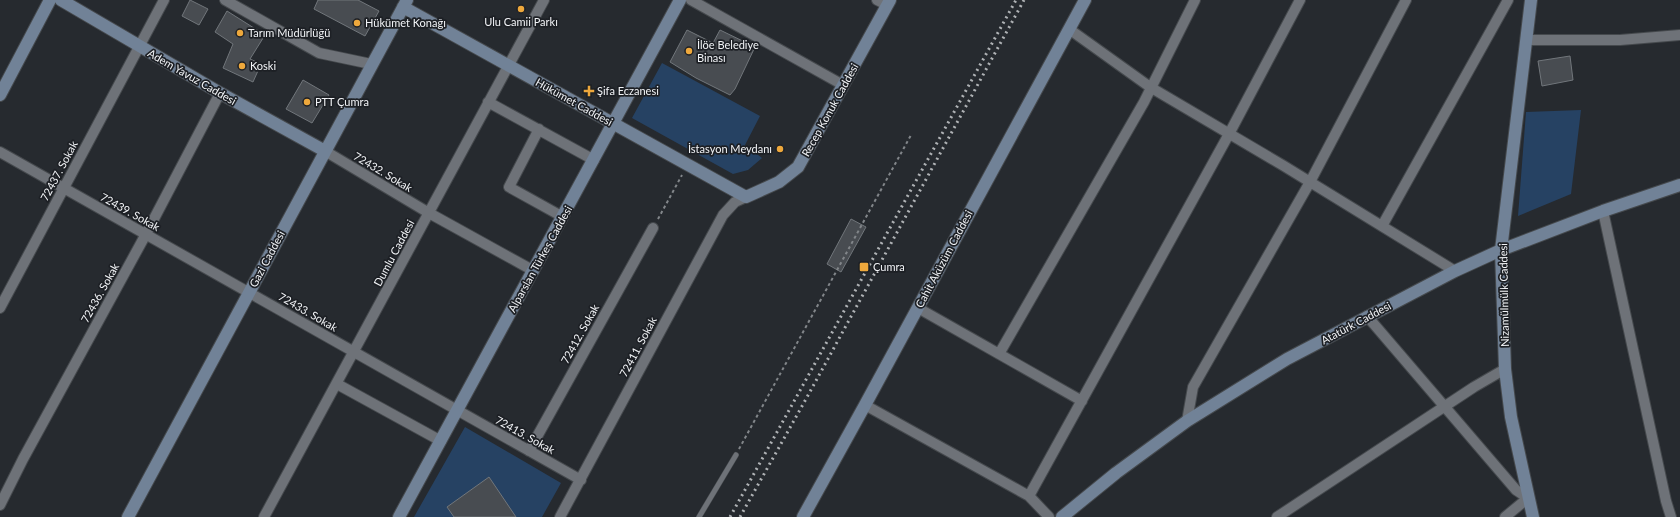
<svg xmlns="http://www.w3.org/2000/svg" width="1680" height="517" font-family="Lato,sans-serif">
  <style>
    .green { fill: #264263 }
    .building { fill: #484c51; stroke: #71767b }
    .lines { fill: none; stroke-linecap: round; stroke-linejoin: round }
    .lane-casing { stroke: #45494d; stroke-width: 6 }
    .street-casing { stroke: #45494d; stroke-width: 12 }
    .secondary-casing { stroke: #45494d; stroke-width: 14 }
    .path { stroke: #82868a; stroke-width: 2; stroke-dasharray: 3 3; stroke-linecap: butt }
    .lane { stroke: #6e7278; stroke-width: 5 }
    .street { stroke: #6e7278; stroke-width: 10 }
    .secondary { stroke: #718297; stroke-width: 12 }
    .rail { stroke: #afb2b5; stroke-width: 3; stroke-dasharray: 2 4; stroke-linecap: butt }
    .poi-dot { fill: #eea83c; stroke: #1d2025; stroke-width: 1.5 }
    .labels { text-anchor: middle; stroke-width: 3.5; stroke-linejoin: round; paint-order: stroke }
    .poi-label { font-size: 11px; fill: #f2f4f7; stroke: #1d2025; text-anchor: start }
    .street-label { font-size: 11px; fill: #f2f4f7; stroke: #1d2025 }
  </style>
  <rect width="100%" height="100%" fill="#262a2f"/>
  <path class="green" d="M662,63L760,116L745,145L762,158L748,170L733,174L632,118Z
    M1581,110L1571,194L1518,216L1526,112Z
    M465,427L561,483L542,517H414Z"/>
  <path class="building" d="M190,0L208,9L199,25L182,16Z
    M318,0H358L379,11L365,36L314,9Z
    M227,11L265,35L250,59L261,64L253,82L223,68L233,44L215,32Z
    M687,30L713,43L720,30L755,47L735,89L730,95L696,78L670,62Z
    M1570,56L1573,80L1542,86L1538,61Z
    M303,80L329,95L312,123L286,109Z
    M851,219L866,227L841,272L827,264Z
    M489,477L516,517H454L447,507Z"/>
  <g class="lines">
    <defs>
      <path id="lane" d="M699,517L736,455"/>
      <path id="street" d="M225,0L319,53L371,64
        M691,0L843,85
        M877,0L887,5
        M1069,29L1150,87L1284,166L1455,271
        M1526,40H1620L1680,35
        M488,102L594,160
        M539,129L509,187L563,217
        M325,151L429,213L534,271
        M0,152L581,480
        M1603,211L1666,501L1671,517
        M1382,226L1508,0
        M0,308L164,0
        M918,308L1082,401
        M1367,316L1516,490L1528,498L1505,517
        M999,354L1144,102L1195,0
        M337,384L441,441
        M865,405L1029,496L1049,517
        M1187,421L1193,387L1310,182L1406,0
        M529,451L653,228
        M1029,496L1229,134L1300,0
        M0,505L23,459L146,234L220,93
        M264,517L544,0
        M560,517L723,215L735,202L746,197
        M1277,517L1474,387L1505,369"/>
      <path id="secondary" d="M61,0L220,93L325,151
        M1531,0L1501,250L1505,369L1511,417L1533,517
        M403,7L746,197L779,182L798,167L890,0
        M0,95L50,0
        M128,517L407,0
        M399,517L680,0
        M803,517L865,405L1085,0
        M1062,517L1116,473L1187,421L1287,359L1455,271L1501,250L1603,211L1680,185"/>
    </defs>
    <use href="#lane" class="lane-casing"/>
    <use href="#street" class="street-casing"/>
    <use href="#secondary" class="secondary-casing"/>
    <path class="path" d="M658,219L682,175
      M739,449L911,135"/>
    <use href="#lane" class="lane"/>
    <use href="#street" class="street"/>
    <use href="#secondary" class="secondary"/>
    <path class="rail" d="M730,517L1016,0
      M740,517L806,399L1024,0"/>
  </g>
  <g class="poi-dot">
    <circle cx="521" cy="9" r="4"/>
    <circle cx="357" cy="23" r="4"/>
    <circle cx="240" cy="33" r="4"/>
    <circle cx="689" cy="51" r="4"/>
    <circle cx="242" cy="66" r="4"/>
    <path d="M587 85h4v4h4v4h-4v4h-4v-4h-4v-4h4z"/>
    <circle cx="307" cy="102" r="4"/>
    <circle cx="780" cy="149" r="4"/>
    <rect x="859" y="262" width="10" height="10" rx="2"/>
  </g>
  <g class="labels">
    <g class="poi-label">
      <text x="521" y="26" text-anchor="middle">Ulu Camii Parkı</text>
      <text x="365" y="27">Hükümet Konağı</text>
      <text x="248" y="37">Tarım Müdürlüğü</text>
      <text x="697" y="49">İlöe Belediye<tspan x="697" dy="13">Binası</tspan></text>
      <text x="250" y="70">Koski</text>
      <text x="597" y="95">Şifa Eczanesi</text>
      <text x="315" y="106">PTT Çumra</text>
      <text x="772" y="153" text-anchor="end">İstasyon Meydanı</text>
      <text x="873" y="271">Çumra</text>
    </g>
    <g class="street-label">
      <text transform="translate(192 77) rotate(30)" y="4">Adem Yavuz Caddesi</text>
      <text transform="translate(574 102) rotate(29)" y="4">Hükümet Caddesi</text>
      <text transform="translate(830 110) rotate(-61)" y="4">Recep Konuk Caddesi</text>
      <text transform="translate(59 171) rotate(-62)" y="4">72437. Sokak</text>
      <text transform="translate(383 172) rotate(31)" y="4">72432. Sokak</text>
      <text transform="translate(130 212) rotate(29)" y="4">72439. Sokak</text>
      <text transform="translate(394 253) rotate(-62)" y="4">Dumlu Caddesi</text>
      <text transform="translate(267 259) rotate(-62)" y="4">Gazi Caddesi</text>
      <text transform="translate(540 259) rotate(-61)" y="4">Alparslan Türkeş Caddesi</text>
      <text transform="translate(944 259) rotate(-62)" y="4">Cahit Aküzüm Caddesi</text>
      <text transform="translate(100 293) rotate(-61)" y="4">72436. Sokak</text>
      <text transform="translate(1504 295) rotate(-91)" y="4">Nizamülmülk Caddesi</text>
      <text transform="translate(308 312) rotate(30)" y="4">72433. Sokak</text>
      <text transform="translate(1356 323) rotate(-28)" y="4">Atatürk Caddesi</text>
      <text transform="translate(580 334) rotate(-61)" y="4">72412. Sokak</text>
      <text transform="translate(638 347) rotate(-62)" y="4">72411. Sokak</text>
      <text transform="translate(525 435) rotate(29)" y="4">72413. Sokak</text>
    </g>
  </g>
</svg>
